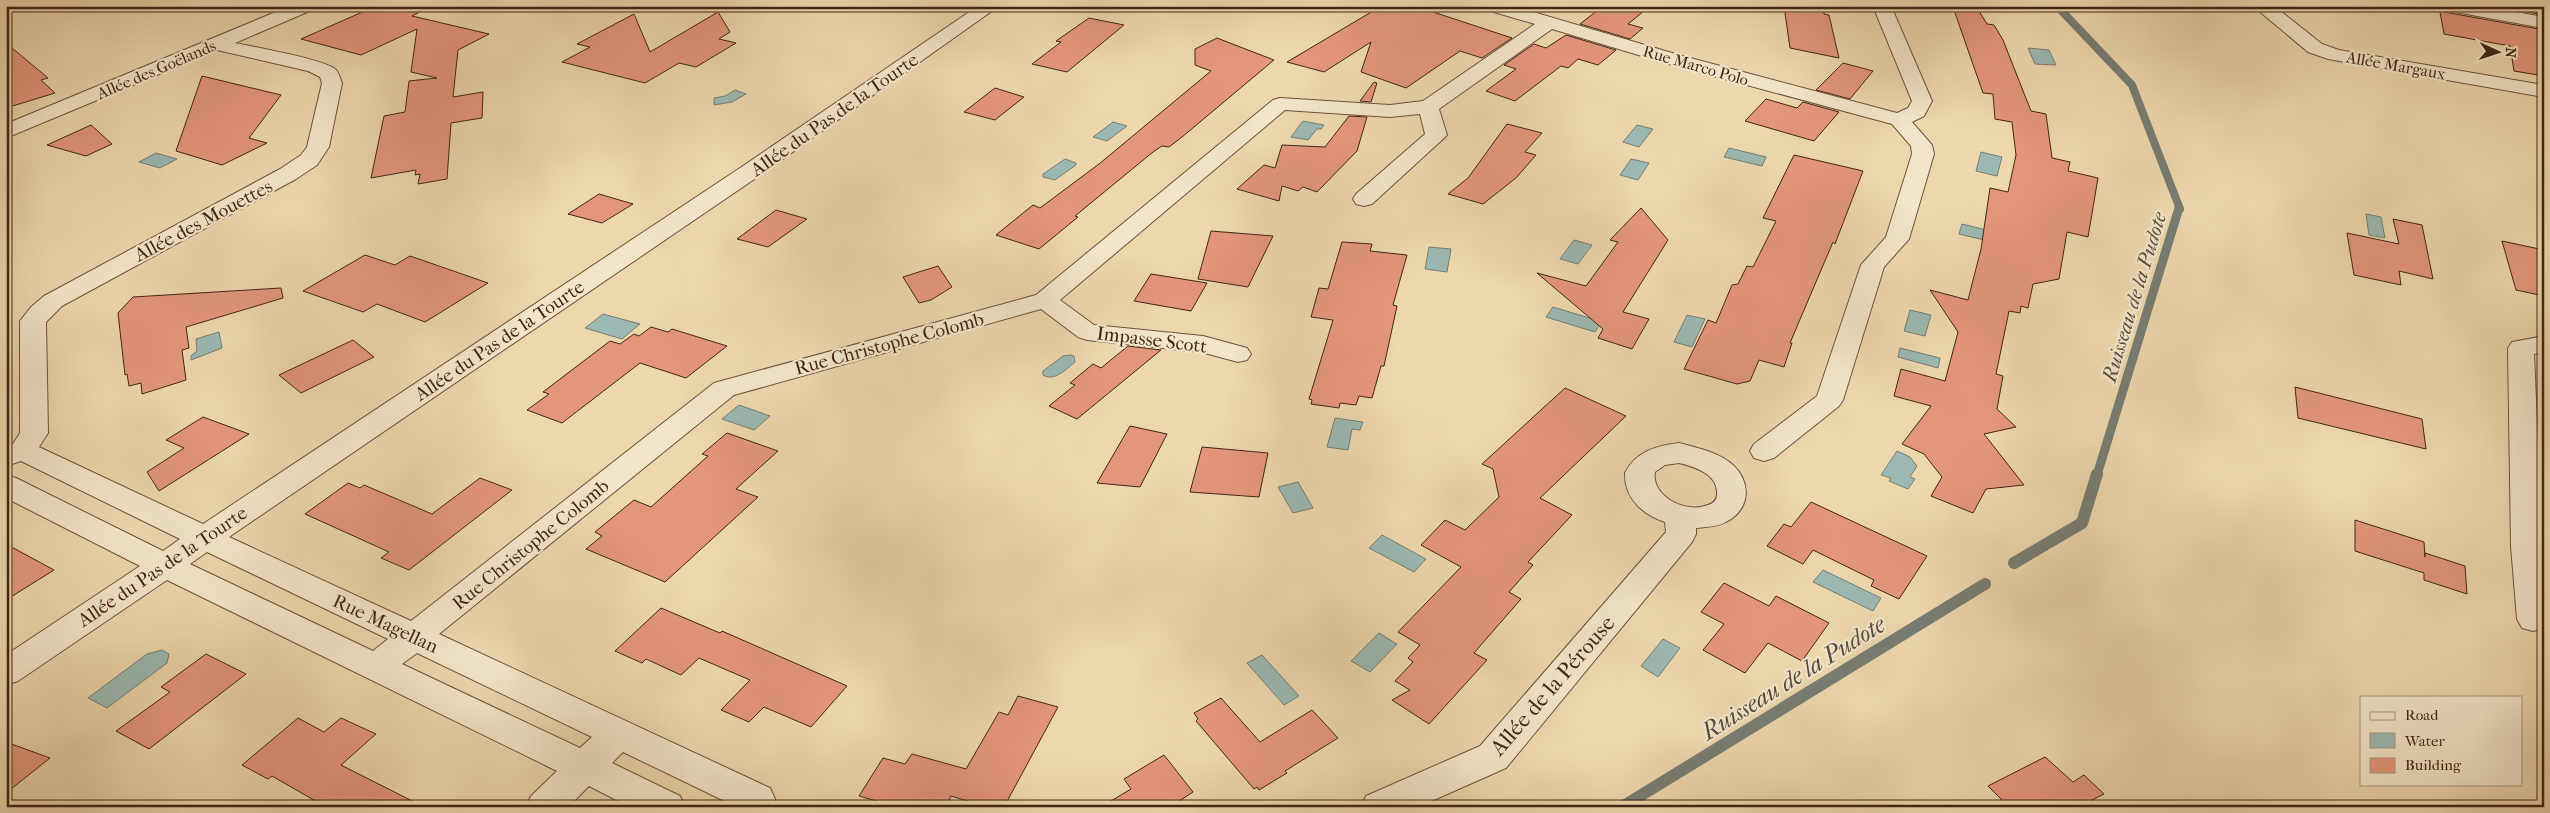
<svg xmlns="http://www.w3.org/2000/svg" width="2550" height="813" font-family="'IM FELL French Canon',serif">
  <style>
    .water { fill: #9bb8b2; stroke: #777d73 }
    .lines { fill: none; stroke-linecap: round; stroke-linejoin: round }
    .stream-far2 { stroke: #777d73; stroke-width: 8 }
    .stream-far1 { stroke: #777d73; stroke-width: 9 }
    .stream { stroke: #777d73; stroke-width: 12 }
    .building { fill: #e4967b; stroke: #402514 }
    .minor-casing { stroke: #6b523a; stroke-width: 2 }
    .minor { fill: #f3e5ca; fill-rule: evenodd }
    .labels { text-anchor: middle; stroke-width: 4.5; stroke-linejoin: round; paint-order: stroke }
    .far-street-label { font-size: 16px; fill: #402514; stroke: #f3e5ca }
    .street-label { font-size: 19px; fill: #402514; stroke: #f3e5ca }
    .water-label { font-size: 20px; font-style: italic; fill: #574a3c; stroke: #f3e5ca }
    .near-street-label { font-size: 22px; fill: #402514; stroke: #f3e5ca }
    .near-water-label { font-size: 24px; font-style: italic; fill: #574a3c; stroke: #f3e5ca }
  </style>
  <rect width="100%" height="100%" fill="#edd7ad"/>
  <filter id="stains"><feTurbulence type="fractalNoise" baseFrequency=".004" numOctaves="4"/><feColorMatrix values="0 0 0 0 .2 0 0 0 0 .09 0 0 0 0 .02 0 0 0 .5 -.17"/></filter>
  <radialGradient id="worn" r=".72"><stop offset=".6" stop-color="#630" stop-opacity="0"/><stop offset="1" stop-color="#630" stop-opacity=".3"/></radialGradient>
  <path class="water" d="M2028,48L2049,50L2056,65L2035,64Z
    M735,90L746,94L732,102L714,105V98L725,96Z
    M1303,121L1324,125L1321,129H1317L1308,140L1291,137Z
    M1113,122L1127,126L1107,141L1093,137Z
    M1637,125L1653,129L1639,147L1623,142Z
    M1729,148L1766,157L1762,166L1724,157Z
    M1981,152L2002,157L1997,176L1976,171Z
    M156,153L177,159L160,168L139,162Z
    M1065,159L1076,163V165L1055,180L1043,177V174Z
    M1631,159L1649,163L1638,180L1620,175Z
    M2366,214L2381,217L2385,238L2369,235Z
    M1962,224L2003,234L2001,244L1959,234Z
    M1574,240L1592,245L1578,264L1560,259Z
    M1429,247L1451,249L1447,272L1425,269Z
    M1553,307L1596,320L1600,324L1595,332L1546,317Z
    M1910,310L1931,315L1925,336L1904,331Z
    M603,314L640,324L622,339L585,328Z
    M1687,315L1705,319L1692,347L1674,342Z
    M219,332L222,348L191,360V356L197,351L196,339Z
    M1900,348L1940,358L1938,368L1898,357Z
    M1071,355L1074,356L1075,362C1066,369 1055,382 1043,375V371L1063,356Z
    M739,405L770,416L754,430L722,419Z
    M1335,418L1363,422L1360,430L1352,429L1348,450L1327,447Z
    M1897,451L1910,457L1917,466L1910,477L1915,479L1908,489L1889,481L1891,478L1881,475Z
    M1298,482L1313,508L1293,513L1278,487Z
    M1382,535L1426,559L1414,572L1369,548Z
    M1823,570L1881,598L1873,611L1813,582Z
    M1379,633L1397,644L1370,672L1351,661Z
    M1663,639L1680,648L1658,677L1641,666Z
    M162,650L169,654L167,663L107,708L88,698L147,654Z
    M1262,655L1299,696L1284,705L1247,663Z"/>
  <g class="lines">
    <path class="stream-far2" d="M2057,6L2132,85L2180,209"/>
    <path class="stream-far1" d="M2097,475L2179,208"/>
    <path class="stream" d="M2014,563L2082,523L2097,474
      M1622,807L1985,584"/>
  </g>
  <path class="building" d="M376,6H431L412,16L489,34L458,50L453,97L483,92L482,118L451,123L447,179L418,184L420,174L415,175L416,170L371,178L384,116L405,112L409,81L437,78L411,72L417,29L361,55L301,39Z
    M1384,6H1415L1512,38L1482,58L1460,51L1406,88L1361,72L1371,42L1324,72L1287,62L1378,8L1383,10Z
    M1603,6H1650L1628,24L1643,28L1630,39L1580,24Z
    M1784,6H1823L1824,14L1829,15L1839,58L1790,48Z
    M2494,6H2544V15Z
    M2439,7L2444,12L2544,30V76L2514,71L2510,46L2444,34Z
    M1954,10L1979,11L1987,24L1994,25L2003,40L2031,111L2046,114L2052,158L2070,162L2068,171L2098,178L2088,237L2067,232L2059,279L2033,284L2028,308L2021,306L2020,313L2009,311L1996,374L2003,376L1997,409L2016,427L1984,434L2024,485L1986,489L1973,513L1931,496L1942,477L1924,454L1902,444L1931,406L1894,396L1901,369L1945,381L1958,332L1930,290L1968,300L1981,249L1990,188L2008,192L2016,155L2012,122L1995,119L1993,94L1983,93Z
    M718,12L730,32L719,39L736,43L696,67L679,63L645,83L562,62L590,47L577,44L634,14L650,52Z
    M1089,18L1124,25L1067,72L1032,64L1061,42L1056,41Z
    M1566,35L1616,50L1598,65L1578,59L1568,68L1561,66L1515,101L1486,91L1516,69L1504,65L1534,44L1546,48Z
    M1217,38L1274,60L1182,137L1169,147L1162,146L1153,152L1075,216L1078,217L1039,249L996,235L1033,205L1040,208L1099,164L1211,71L1195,65V49Z
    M6,43L48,78L41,80L55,93L6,108Z
    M1843,63L1873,71L1850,99L1816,90Z
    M202,76L281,95L249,138L267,143L222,165L176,151Z
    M1374,82L1377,83L1371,102L1360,101Z
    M995,88L1024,97L995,120L964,112Z
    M1766,99L1797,108L1803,102L1839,112L1814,141L1745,121Z
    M1349,116L1367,117L1357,151L1317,192L1303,187L1298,191L1282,186L1279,201L1237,189L1264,165L1275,168L1282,145L1325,147Z
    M1507,124L1542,133L1525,152L1536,155L1516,178L1483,204L1448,194L1468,178Z
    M91,125L112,144L86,156L47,145Z
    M1794,155L1863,171L1835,244L1833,242L1790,343H1792L1784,367L1759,360L1750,381L1737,384L1684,369L1708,320L1716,323L1732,285L1738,284L1747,266L1753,267L1776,221L1763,218Z
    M599,194L633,204L602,223L568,214Z
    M1641,208L1668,240L1623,312L1649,319L1632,349L1598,338L1603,329L1537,273L1586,286L1618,242L1610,240Z
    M776,210L807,219L768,247L737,239Z
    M2393,219L2422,225L2433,279L2399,271L2401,285L2354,275L2347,233L2399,244Z
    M1211,231L1273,236L1248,287L1198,279Z
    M2502,241L2544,250V296L2516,290Z
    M1342,242L1372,244L1370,251L1407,255L1393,305L1397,306L1384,366H1381L1372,398L1359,396L1356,405L1340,403L1339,408L1311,404L1312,400L1309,399L1333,320L1311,317L1319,288L1328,289Z
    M365,255L395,265L410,256L488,283L425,322L377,304L363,312L303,291Z
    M938,266L952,287L931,300L919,303L903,277Z
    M1151,274L1207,283L1191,311L1134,301Z
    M281,288L283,298L186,327L189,348L182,350L186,380L142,394L141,383L129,386L127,374L125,375L118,313L133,297Z
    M651,327L668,332L672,329L727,346L686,378L640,363L562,423L527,410L549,394L543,392L610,341L620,344L634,334L639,336Z
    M353,340L374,357L301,393L279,375Z
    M1128,346L1161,350L1077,419L1049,406L1075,385L1070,383L1093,364L1101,368Z
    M2295,387L2422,419L2426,449L2298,418Z
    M1565,388L1626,416L1540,498L1572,515L1528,562L1533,565L1509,592L1521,599L1474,653L1487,660L1429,724L1392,700L1410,690L1395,681L1413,662L1408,658L1420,645L1398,632L1461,567L1421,545L1445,520L1465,530L1499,497L1493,469L1482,464Z
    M203,417L249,434L159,491L147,472L184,448L166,440Z
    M1130,426L1167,434L1140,487L1097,483Z
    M727,433L778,451L736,489L758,497L665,582L586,549L602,536L595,532L634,500L651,507L708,456L702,454Z
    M1202,447L1268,453L1259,497L1190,492Z
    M480,478L512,490L409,570L381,558L389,552L305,514L348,483L360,488L364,485L432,514Z
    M1811,502L1927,556L1899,599L1871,586L1874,580L1813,550L1803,564L1767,546L1784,524L1791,527Z
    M2355,520L2424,542L2425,557V553L2465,566L2467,594L2424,580V573L2355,551Z
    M6,544L54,570L6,600Z
    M1724,583L1769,606L1776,596L1829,623L1802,661L1768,643L1745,673L1703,650L1724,624L1701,612Z
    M661,608L720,633L722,631L847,686L811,727L764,707L749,722L721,710L750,680L699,658L681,675L646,659L642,663L615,651Z
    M206,654L246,674L149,749L116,731L170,692L161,687Z
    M1018,696L1058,707L1004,807H987L951,796L946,807H897L859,796L883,758L905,764L912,754L966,769L999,712L1008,715Z
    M1221,698L1260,742L1312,710L1338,738L1285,771L1287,773L1259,790L1257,787L1254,789L1196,721L1198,719L1194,713Z
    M298,718L324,732L341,718L376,734L341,765L424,807H326L272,776L268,779L242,765Z
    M6,742L50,758L6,793Z
    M1164,755L1193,792L1170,807H1101L1131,789L1124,779Z
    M2045,757L2073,782L2084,775L2104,794L2092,800L2100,807H2009L1988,786Z"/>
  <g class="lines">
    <defs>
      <path id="minor" d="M290,6H315L312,10L235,43C254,47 323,59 335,69C339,72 340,79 342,83L329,147L317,165L296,179L62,306L46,322L48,433L39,447L203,524L740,168L978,6H999L756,178L229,537L411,621L714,383L1036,295L1273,100L1280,98L1390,105L1423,101L1535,24L1487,10L1484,6H1513L1679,55L1897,113L1908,108L1912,101L1873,6H1891L1932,101L1924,116L1912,122L1932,145L1934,154L1909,239L1884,267L1843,400L1839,406L1774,458L1764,461L1754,458L1750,451L1754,444L1817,396L1861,265L1886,237L1912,154L1911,146L1892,124L1665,63L1552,29L1439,109L1447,135L1443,139L1372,204L1364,206L1356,204L1353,199L1356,194L1425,134L1420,114L1390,117L1285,110L1060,300L1094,325L1203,336L1247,348L1251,354L1247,360L1238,362L1201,352L1087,340L1078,337L1041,309L734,395L439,634L770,788L775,799V807H737L623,752L612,763L680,796L685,807H630L589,786L568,807H526L531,796L557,771L167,580L18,681L6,685V655L140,566L6,498V475L16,478L163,551L180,539L21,461L6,466V446L13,444L20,433V321L31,307L44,296L280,169L301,155L307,147L322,83L320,77L308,71L217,50L6,138V124ZM207,552L388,639L373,651L190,564ZM417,653L592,737L580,748L402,664Z
        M2253,6H2274L2322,44L2339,50L2544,85V97L2328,59L2308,52Z
        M2441,6H2482L2544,17V28L2450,11L2444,10Z
        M2544,336V352L2534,354L2541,512L2544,513V537L2541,536L2544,628L2533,631L2522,628L2517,619L2511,546L2508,348L2512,342Z
        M1679,443C1697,448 1719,452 1733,465C1752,483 1750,510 1726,522C1717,527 1706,527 1696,528V534L1692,542L1506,768L1418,807H1361L1366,796L1480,746L1666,532L1665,522C1643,515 1624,498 1625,473C1636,451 1656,446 1679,443ZM1679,463C1695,467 1718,474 1717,494C1717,500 1714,503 1708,505C1687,514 1651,497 1655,472L1665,465Z"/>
    </defs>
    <use href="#minor" class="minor-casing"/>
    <use href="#minor" class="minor"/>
  </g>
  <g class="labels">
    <g class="far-street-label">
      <text transform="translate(1696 65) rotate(16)" y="6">Rue Marco Polo</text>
      <text transform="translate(2396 65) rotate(10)" y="6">Allée Margaux</text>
      <text transform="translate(156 69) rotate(-23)" y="6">Allée des Goëlands</text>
    </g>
    <g class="street-label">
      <text transform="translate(834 114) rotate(-35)" y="7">Allée du Pas de la Tourte</text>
      <text transform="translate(203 220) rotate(-28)" y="7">Allée des Mouettes</text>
      <text transform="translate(1152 339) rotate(7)" y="7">Impasse Scott</text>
      <text transform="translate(499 340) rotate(-34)" y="7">Allée du Pas de la Tourte</text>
      <text transform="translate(889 343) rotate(-15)" y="7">Rue Christophe Colomb</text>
      <text transform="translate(530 544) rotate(-39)" y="7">Rue Christophe Colomb</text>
      <text transform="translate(162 566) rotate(-34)" y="7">Allée du Pas de la Tourte</text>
      <text transform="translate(386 623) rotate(25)" y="7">Rue Magellan</text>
    </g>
    <g class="water-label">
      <text transform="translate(2134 297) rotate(-73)" y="7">Ruisseau de la Pudote</text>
    </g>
    <g class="near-street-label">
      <text transform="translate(1552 685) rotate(-49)" y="8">Allée de la Pérouse</text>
    </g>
    <g class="near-water-label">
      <text transform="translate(1793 678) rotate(-32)" y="8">Ruisseau de la Pudote</text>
    </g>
  </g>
  <rect width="2550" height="813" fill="none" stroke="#edd7ad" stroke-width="25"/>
  <rect x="8" y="8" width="2535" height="798" fill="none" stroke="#402514" stroke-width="2.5"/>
  <rect x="12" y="12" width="2525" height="788" fill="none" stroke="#402514"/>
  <rect x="2360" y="696" width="162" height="90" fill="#f3e5ca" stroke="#ab9881"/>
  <rect x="2370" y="712" width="25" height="8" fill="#f3e5ca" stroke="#ab9881"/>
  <text x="2405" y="720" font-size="15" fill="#402514">Road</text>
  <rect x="2370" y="733" width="25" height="15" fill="#9bb8b2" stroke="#ab9881"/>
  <text x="2405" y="746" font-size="15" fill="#402514">Water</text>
  <rect x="2370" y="758" width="25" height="15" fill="#e4967b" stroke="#ab9881"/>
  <text x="2405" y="770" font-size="15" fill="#402514">Building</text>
  <g transform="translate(2498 52) rotate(93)" stroke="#f3e5ca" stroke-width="4" paint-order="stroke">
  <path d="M0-4L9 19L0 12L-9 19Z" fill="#402514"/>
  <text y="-8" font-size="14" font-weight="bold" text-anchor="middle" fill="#402514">N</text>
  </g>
  <rect width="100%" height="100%" filter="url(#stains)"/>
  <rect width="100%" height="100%" fill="url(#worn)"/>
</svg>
